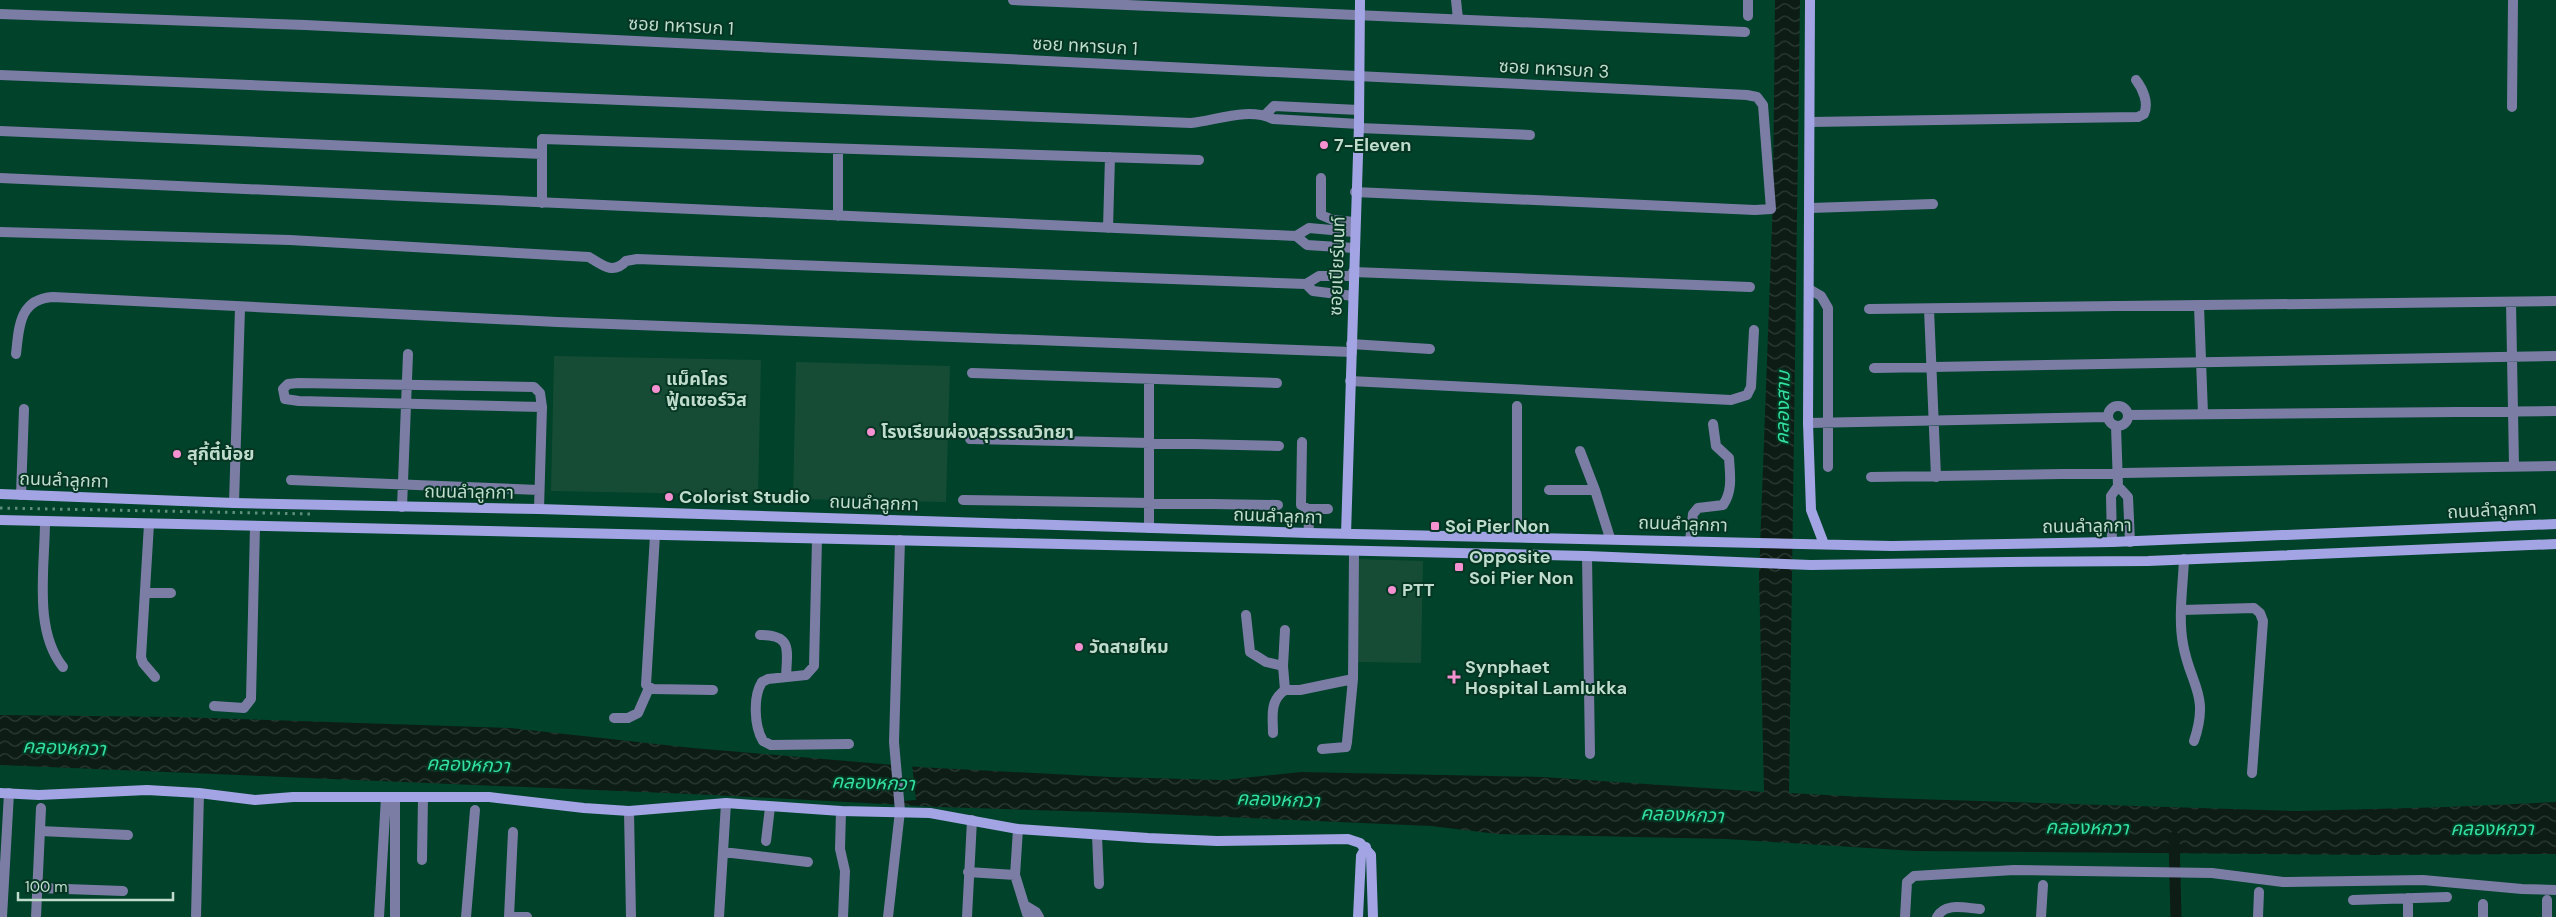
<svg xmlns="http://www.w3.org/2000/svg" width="2556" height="917" font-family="'DM Sans','Noto Sans Thai',sans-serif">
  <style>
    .built { fill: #164c36 }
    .water { fill: url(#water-waves) }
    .pier { fill: #00422a }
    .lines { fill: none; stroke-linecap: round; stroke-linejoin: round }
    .canal { stroke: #0d1d16; stroke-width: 11 }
    .street { stroke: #7b7da5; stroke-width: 10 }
    .secondary { stroke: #a2a4e4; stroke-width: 10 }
    .rail { stroke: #5f8f7b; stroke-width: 3; stroke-dasharray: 2.5 5; stroke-linecap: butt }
    .poi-dot { fill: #f590d1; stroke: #053523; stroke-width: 2 }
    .labels { text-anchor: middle; stroke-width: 4; stroke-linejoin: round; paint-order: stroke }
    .street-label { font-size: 18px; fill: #bfdccc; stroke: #053523 }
    .poi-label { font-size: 18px; font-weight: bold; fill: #bfdccc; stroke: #053523; text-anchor: start }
    .water-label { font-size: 19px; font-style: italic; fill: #33e09f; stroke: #053523 }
  </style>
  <defs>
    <pattern id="water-waves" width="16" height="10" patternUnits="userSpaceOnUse" patternTransform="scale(1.25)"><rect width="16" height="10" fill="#0d1d16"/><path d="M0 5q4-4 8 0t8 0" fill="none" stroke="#2e3d37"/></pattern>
  </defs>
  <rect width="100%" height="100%" fill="#00422a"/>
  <path class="built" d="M554,356L761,360L758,495L551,491Z
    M796,362L950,366L946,502L793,499Z
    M1358,559L1423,561L1421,663L1357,662Z"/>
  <path class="water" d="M1775,0H1800L1789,793L1884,798L2297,811L2448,807L2556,802V854L2376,855L1915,851L1726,839L1497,834L1431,826L1133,813L939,807L713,795L0,765V715L178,717L510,728L693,748L918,767L1110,777L1223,780L1301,772L1543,777L1764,792L1759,575L1773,199Z"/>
  <path class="pier" d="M898,763L912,764L916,800L902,801Z"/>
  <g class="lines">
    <path class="canal" d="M2174,837L2176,917"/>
    <path class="street" d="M1013,0L1745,32
      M1456,0L1458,19
      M0,14L305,25L1747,95L1757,97L1763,105L1771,209L1755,210L1355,192
      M1748,16V0
      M0,75L1191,123C1217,120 1249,107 1273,119L1359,124
      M2512,107L2513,0
      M1265,115L1274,106L1359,110
      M1810,122L2138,117L2144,114C2149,103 2143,89 2136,80
      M1359,128L1530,135
      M0,131L542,154
      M0,178L1296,236
      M1321,178V215L1333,220L1355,222
      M542,203V139L1199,160
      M1810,208L1933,204
      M838,216V149
      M1108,228L1110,157
      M0,232L290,240L589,257C602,265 613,275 626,261L637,259L1306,284L1319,276H1353
      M1354,248L1307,245L1296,236L1309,228L1354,232
      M1353,272L1750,287
      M1306,284L1313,291L1353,296
      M1809,289L1821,296L1828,308V467
      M2511,302L2514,466
      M2199,306L2203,414
      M1869,309L2556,301
      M1929,309L1936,477
      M1351,344L1430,349
      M16,354C19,327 19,299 53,297L557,322L1352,352
      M1874,368L2556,356
      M972,373L1277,383
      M1350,381L1731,400L1747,395L1751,387L1754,330
      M2108 416a10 10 0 1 1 20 0a10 10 0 1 1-20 0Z
      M1517,406V537
      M2128,415L2556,411
      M1808,423L2107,417
      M970,439L1279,446
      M1302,442L1301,505L1308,509H1328
      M1580,451L1595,490L1610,538
      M1871,477L2556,466
      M291,480L539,490
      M2118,486L2128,497L2130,542
      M1549,490H1595
      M21,495L24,409
      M963,500L1278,505
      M234,503L240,308
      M402,507L408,354
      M539,509L542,407L540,393L534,387L298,383L288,384L283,389L285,399L299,401L542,407
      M1308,509L1309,533
      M45,521C45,567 33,630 63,667
      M149,524L141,657L143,663L155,677
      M1149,528V380
      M655,535L646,685L653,689L713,690
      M817,539L814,666L806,675L768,679L762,682C753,696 754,726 763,741L771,745L849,744
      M1690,541L1693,514L1698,508L1723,505C1733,491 1730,474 1729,458L1716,446L1713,424
      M2112,542L2111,496L2118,486L2116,426
      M1587,556L1590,754
      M2184,559C2183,586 2178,617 2183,644C2190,685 2210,694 2194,741
      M145,593H171
      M2182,610L2254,608L2260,613L2263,621L2252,773
      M1246,615L1250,652L1266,662L1283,666L1285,690H1300L1353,679
      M760,635C793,635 787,650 786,677
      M1283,666L1285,630
      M214,706L244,708L251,699L255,526
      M614,718H628L638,713L649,688
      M1273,733C1273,717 1269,701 1285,690
      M1322,749L1346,747L1347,742L1353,679L1354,552
      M629,811L631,917
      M841,811L840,849L845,871L843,917
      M1018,829L1015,875L1028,917
      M40,831L128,835
      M1097,835L1099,884
      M766,841L770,807
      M723,852L808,862
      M422,860L423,797
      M968,872L1015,875
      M38,888L123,891
      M2408,898V917
      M2353,900L2447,897
      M2547,900V917
      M2483,904V917
      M1026,906L1036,912L1039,917
      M2,917L9,793
      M36,917L41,808
      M196,917L199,793
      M379,917L386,797
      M395,917V797
      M466,917L475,810
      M509,917L513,832
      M509,917H527
      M719,917L726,803
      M888,917L900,811L894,742L900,540
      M967,917L972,820
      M1905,917L1907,882L1914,876L2014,870L2212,873L2283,882L2423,880L2522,889L2556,890
      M1937,917C1945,902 1965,908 1980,909
      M2041,917L2043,885
      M2258,917L2259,892"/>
    <path class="secondary" d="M1810,0L1808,423L1811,510L1824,544
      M0,494L234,503L539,509L1309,533L1892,546L2112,542L2556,524
      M0,520L1587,556L1811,565L2008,562L2148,561L2556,544
      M1346,534L1359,124L1360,0
      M0,793L39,795L147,790L199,793L255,800L293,797H489L584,808L629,811L726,803L841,811L930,813L1018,829L1148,838L1217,841L1348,839L1360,843L1371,855L1373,917
      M1358,917L1361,856L1366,847"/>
    <path class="rail" d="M0,508L313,514"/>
  </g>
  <g class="poi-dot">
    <circle cx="1324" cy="145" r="5"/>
    <circle cx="656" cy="389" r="5"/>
    <circle cx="871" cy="432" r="5"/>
    <circle cx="177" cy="454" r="5"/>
    <circle cx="669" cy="497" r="5"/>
    <rect x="1430" y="521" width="10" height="10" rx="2.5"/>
    <rect x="1454" y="562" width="10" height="10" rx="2.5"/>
    <circle cx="1392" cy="590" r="5"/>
    <circle cx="1079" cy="647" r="5"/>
    <path d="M1451.5 669.5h5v5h5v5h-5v5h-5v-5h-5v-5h5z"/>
  </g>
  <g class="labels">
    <g class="street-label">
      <text transform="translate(681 26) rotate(3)" y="6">ซอย ทหารบก 1</text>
      <text transform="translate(1085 46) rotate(3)" y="6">ซอย ทหารบก 1</text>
      <text transform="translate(1554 69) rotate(3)" y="6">ซอย ทหารบก 3</text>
      <text transform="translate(1337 266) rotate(-88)" y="6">ซอยเปียร์นนท์</text>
      <text transform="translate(64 480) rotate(2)" y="6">ถนนลำลูกกา</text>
      <text transform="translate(469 492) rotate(1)" y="6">ถนนลำลูกกา</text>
      <text transform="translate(874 503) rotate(2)" y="6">ถนนลำลูกกา</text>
      <text transform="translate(2492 510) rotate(-3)" y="6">ถนนลำลูกกา</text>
      <text transform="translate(1278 516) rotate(2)" y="6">ถนนลำลูกกา</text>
      <text transform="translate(1683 524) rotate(2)" y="6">ถนนลำลูกกา</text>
      <text transform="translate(2087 526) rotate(-1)" y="6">ถนนลำลูกกา</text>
    </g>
    <g class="poi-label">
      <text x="1334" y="151">7-Eleven</text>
      <text x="666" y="385">แม็คโคร<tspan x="666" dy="21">ฟู้ดเซอร์วิส</tspan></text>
      <text x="881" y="438">โรงเรียนผ่องสุวรรณวิทยา</text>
      <text x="187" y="460">สุกี้ตี๋น้อย</text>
      <text x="679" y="503">Colorist Studio</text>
      <text x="1445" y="532">Soi Pier Non</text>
      <text x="1469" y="563">Opposite<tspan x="1469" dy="21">Soi Pier Non</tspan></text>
      <text x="1402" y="596">PTT</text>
      <text x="1089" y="653">วัดสายไหม</text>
      <text x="1465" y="673">Synphaet<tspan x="1465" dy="21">Hospital Lamlukka</tspan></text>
    </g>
    <g class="water-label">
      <text transform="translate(1782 408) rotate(-89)" y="7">คลองสาม</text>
      <text transform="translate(64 747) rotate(2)" y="7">คลองหกวา</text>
      <text transform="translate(468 764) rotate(2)" y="7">คลองหกวา</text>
      <text transform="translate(873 782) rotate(2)" y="7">คลองหกวา</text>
      <text transform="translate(1278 799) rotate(2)" y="7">คลองหกวา</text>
      <text transform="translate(1682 814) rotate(2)" y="7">คลองหกวา</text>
      <text transform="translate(2087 827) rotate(1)" y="7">คลองหกวา</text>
      <text x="2492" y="835">คลองหกวา</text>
    </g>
  </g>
  <path d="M18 892v8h155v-8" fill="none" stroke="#bfdccc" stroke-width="2.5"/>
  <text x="25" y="892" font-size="15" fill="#bfdccc" stroke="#053523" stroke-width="4" paint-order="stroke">100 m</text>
</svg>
